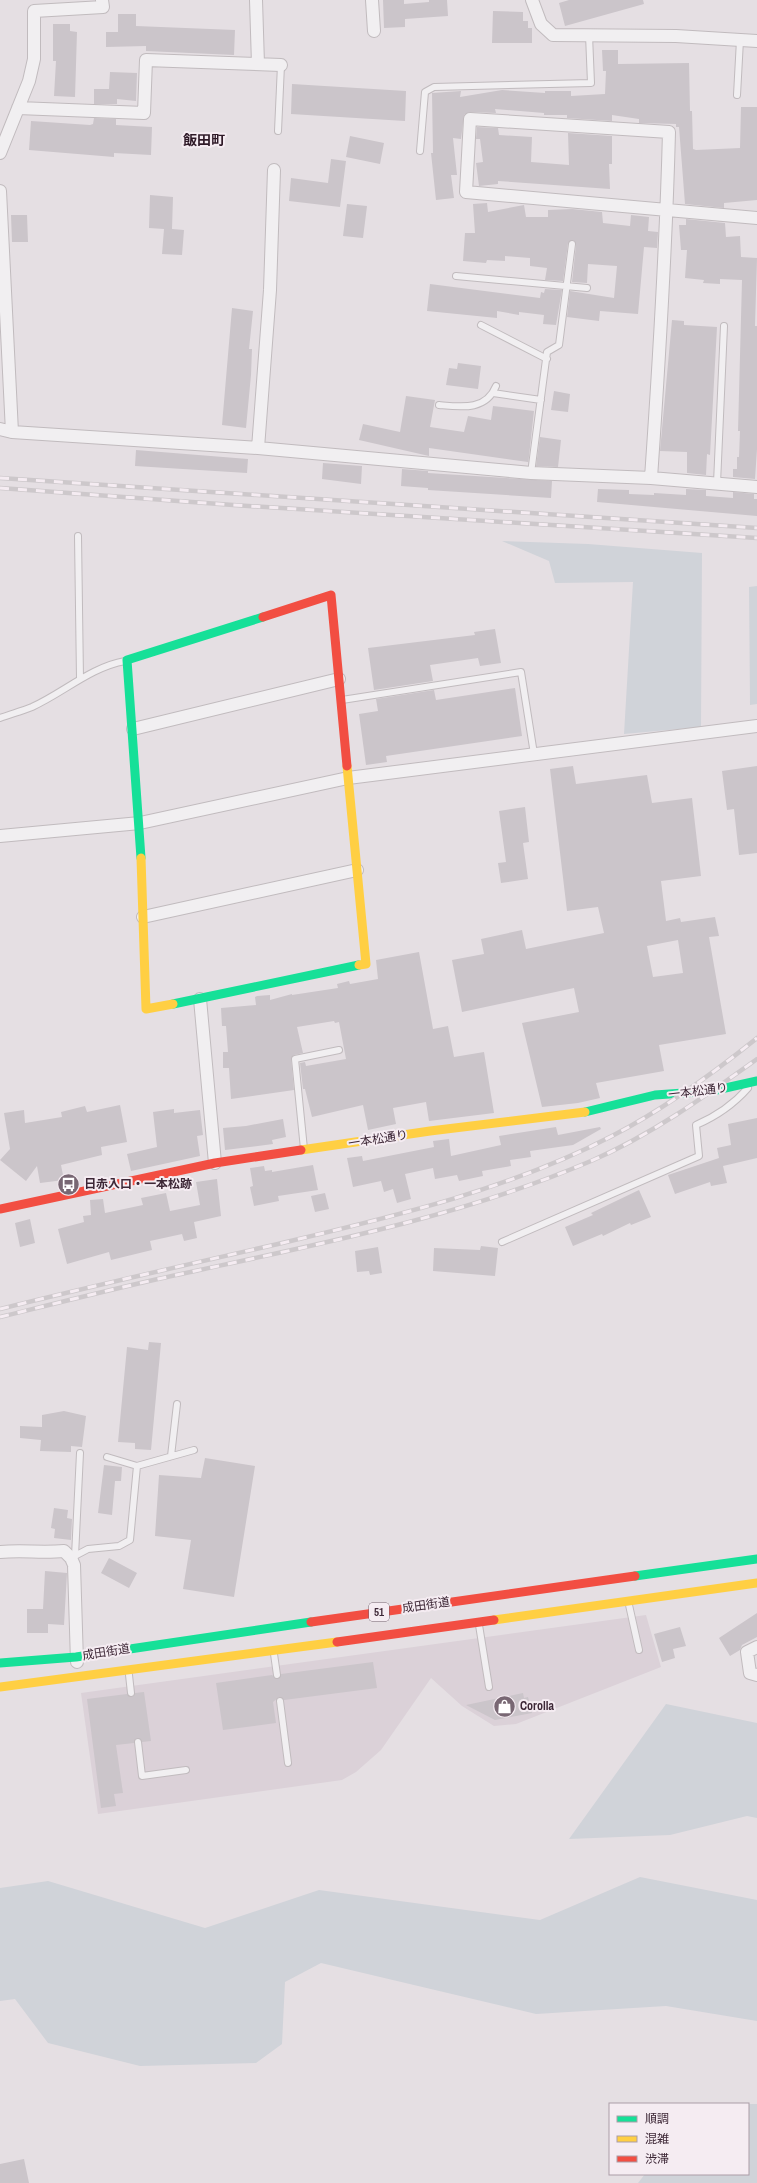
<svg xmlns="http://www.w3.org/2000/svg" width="757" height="2183" font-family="'Archivo Narrow','Noto Sans JP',sans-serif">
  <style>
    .built { fill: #dbd1d8 }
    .green { fill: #d0d3d9 }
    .building { fill: #cbc5ca; fill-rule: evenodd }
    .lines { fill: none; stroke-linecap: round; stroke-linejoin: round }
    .lane-casing { stroke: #c1bbbe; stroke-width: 8 }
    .street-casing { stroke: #c1bbbe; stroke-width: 14 }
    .lane { stroke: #f1eff1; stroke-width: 6 }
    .street { stroke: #f1eff1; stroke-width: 12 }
    .fast { stroke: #16e098; stroke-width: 9 }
    .slow { stroke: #ffcf43; stroke-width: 9 }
    .jam { stroke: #f24e42; stroke-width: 9 }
    .rail-casing { stroke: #cdc8cb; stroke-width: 4.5 }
    .rail { stroke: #f5ecf2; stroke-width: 3; stroke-dasharray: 9; stroke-linecap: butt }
    .labels { text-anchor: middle; stroke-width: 4; stroke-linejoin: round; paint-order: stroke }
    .shield { fill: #f5ecf2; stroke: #74626e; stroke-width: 1 }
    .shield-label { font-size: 11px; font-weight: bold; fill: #3d2736 }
    .street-label { font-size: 12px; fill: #3d2736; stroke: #f5ecf2 }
    .poi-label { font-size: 12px; font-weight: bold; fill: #3d2736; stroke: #f5ecf2; text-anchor: start }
    .quarter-label { font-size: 14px; font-weight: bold; fill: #2e1927; stroke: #f5ecf2 }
  </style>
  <rect width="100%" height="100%" fill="#e5dfe3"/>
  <path class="built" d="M646,1615L661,1667L516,1724L494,1726L462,1706L431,1678L381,1750L356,1772L342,1780L98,1814L81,1693Z"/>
  <path class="green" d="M502,541L588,544L702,553L701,727L624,734L633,582L555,583L549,561Z
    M757,586V704L750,705L749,587Z
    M666,1704L757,1723V1818L747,1816L670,1835L569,1839Z
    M640,1877L757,1900V2021L666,2006L536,2014L321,1963L285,1982L282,2044L256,2063L140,2066L48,2043L15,1999L0,2001V1888L48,1881L205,1928L319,1890L540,1920Z
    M748,2104H757V2183H638L645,2174H748Z"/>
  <path class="building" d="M383,0H404V4L429,2V0H447L448,16L405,19V27L384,28Z
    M569,0H643L644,4L565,26L559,3Z
    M493,11L523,12V21H528V28H532V43H492Z
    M118,14H136V26L235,30L234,55L146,51V46L106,47V32H118Z
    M53,24H70V31L77,32L75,97L54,96L56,61H53Z
    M602,50H618V64L689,63L690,111H692L693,149L696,150L740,148L741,107H757V200L724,203V208L685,204L679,127H676V124L639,123V119L612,115V121L567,118V115H544V113L495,109L496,113L470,112L464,115L461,139L453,138L457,175H451L454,198L436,200L431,153H433L432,93L461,91L460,97L502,90L545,93V91H571V96L605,94L606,71H603Z
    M110,72L137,73L136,101L117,99V104H94V89H109Z
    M292,84L406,91L405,121L291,114Z
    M94,118L116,119V125L152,127L151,155L114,153V157L29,150L31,121L90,125L93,124Z
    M477,127L498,128L499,135L532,137L531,162L569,165L568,133L612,136V164H609L610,189L498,181V184L479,186L476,163L483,162L480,139H476Z
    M350,136L384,143L380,164L346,157Z
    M331,159L346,161L340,207L289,201L291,178L328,183Z
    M150,195L173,197L172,229L184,230L182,255L162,254L164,229L149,228Z
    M487,203L488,212L524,205L526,217H548V210L572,209L602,212L603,223L630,226L631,215L649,217L648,231L658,232L657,248L644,247L638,314L600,311L599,321L567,317L570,291L614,298L617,266L588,264L587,283L572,282L576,245L573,240L568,243L563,281L545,280L547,268L530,266V258L505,256V261L487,260L486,263L463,261L465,233H475L473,204Z
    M347,204L367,206L363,238L343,236Z
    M11,215H27L28,242H12Z
    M686,219L725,223L726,237L740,236L741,257L757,258L755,326H757V449L755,479L733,477V469H737V457H739L740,431H738L742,280L720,279V284L703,283L704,280L685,278L687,250H681L679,225H686Z
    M430,284L540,298L541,292L544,293L545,289L562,290L556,325L543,324L544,315L519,312V315L497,311V318L427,311Z
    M232,308L253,311L249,349H252L251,375L246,428L222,425Z
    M672,320L684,321V325L717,327L710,455L707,454L706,475L687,473V452L660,451Z
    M458,363L481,366L478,389L446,385L449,368L457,369Z
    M554,391L570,394L568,412L551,410Z
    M406,396L435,400L430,427L464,432L468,416L491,420L493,406L534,411L528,465V462L429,448V456L359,440L363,424L400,432Z
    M540,437L561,440L558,467L536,466Z
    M136,450L248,459L247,473L135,466Z
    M323,463L362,466L361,484L322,479Z
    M402,469L428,471V473L552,481L551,498L428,490V488L401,486Z
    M598,489L629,490V494L654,495V493L686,495V489L706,490V496L733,498V492L754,494V499H757V516L597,502Z
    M495,629L501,663L480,666L478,658L430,665L433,681L374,690L368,648L475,635L474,632Z
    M515,688L522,736L386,756L387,762L366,765L359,714L378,711L376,699L434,690L436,700Z
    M573,766L576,784L647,775L652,803L692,798L701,876L661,881L666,921L680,918L681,922L715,917L719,936L709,937L726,1034L659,1045L664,1071L596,1083L600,1098L578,1103L542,1107L522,1023L579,1012L574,988L462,1012L452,960L484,954L481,939L522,930L526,949L604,933L598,907L567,911L550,769ZM678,940L683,973L653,977L647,946Z
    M757,766V853L739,855L734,809L727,810L722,771Z
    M525,807L529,842L523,843L528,879L501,883L498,863L506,862L499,811Z
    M419,952L433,1029L448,1026L454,1057L484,1052L494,1113L429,1121L426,1102L393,1108L396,1124L368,1130L363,1105L312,1117L305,1089H303L300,1063L305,1062L306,1066L346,1059L339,1022L335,1023L334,1021L297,1027L303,1053L294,1055L291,1058L294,1090L231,1099L229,1068H223V1052H228L226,1026H222L221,1008L256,1005L255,997L257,996L270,995V1000L292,994V995L338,988L337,984L349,981L350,984L378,979L376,960Z
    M120,1105L127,1142L101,1147L102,1155L61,1165L64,1180L40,1183L37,1166L26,1181L0,1160L10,1149L4,1113L24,1110L25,1123L62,1117L61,1112L85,1106L87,1112Z
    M174,1109V1113L200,1110L203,1135L197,1136L200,1156L131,1171L127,1154L157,1147L153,1112Z
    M757,1118V1158L723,1166L727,1183L711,1186L710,1182L675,1194L668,1175L719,1158L717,1148L731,1145L728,1124Z
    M283,1119L286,1137L272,1140L273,1144L225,1150L223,1128L246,1126Z
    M556,1127L558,1135L600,1127L601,1129L573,1145L530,1151L531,1157L510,1160L511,1166L482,1171L483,1176L459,1181L457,1175L435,1179L433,1168L405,1174L411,1199L397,1203L393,1189L384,1192L381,1181L353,1187L347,1158L362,1156L363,1161L434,1147L433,1141L449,1139L451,1156L501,1145L499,1136Z
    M313,1165L318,1190L278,1196L279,1201L254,1206L250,1187L253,1186L250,1168L264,1166L265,1171L272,1170V1172Z
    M217,1179L221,1216L194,1222L197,1238L184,1241L182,1234L150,1241L152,1250L111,1260L109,1252L67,1264L58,1229L84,1222L83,1216L91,1215L90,1200L103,1199L105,1213L143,1205L141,1198L166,1193L170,1211L200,1205L196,1182Z
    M639,1190L651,1217L631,1225L630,1223L603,1236L602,1234L573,1246L565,1227L593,1215L591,1213Z
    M325,1193L329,1209L315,1212L311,1196Z
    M30,1219L35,1243L20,1247L15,1223Z
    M481,1246L498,1248L495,1276L433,1271L434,1248L480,1250Z
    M378,1247L382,1273L370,1275L369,1271L357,1272L355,1251Z
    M149,1342L161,1343L151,1450L135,1449V1443L118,1442L127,1347L148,1350Z
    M64,1411L86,1416L82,1447L71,1446V1452L40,1451L41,1440L20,1438V1426L42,1427V1415Z
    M205,1458L255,1466L234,1597L183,1589L191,1540L155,1536L159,1475L201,1478Z
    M104,1465L122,1467L121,1481H115L112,1515L98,1513Z
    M54,1508L68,1510L67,1518L72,1519L71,1540L54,1538L55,1529L51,1528Z
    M109,1558L137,1573L129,1588L101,1573Z
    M45,1571L67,1573L64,1625L48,1624V1633H27V1609H43Z
    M757,1613V1637L742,1645L740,1650L730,1656L719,1638Z
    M680,1627L686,1646L673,1649L675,1658L662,1662L654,1634Z
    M373,1662L377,1688L284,1700L279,1697L273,1702L276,1723L223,1730L216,1683L272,1675L277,1679L281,1674Z
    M144,1692L151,1741L142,1742L137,1738L134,1743L116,1745L123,1793L114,1794L116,1806L101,1808L87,1699L127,1694L132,1697L135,1693Z
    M523,1693L524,1698L528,1697L532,1713L495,1720L466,1705Z
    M24,2159L29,2183H0V2164Z"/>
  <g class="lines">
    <defs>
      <path id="lane" d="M737,95L740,40
        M278,131L281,65
        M420,151L425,92L434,87L591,83L589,35
        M456,276L587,288
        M481,325L547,359
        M493,393L541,400
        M439,405C461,407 486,411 496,386
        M531,473L547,352L559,345L572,244
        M717,483L724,326
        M78,536L80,679
        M342,700L521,672L534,754
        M0,718C11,714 22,711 32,707C63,693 91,667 125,661
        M304,1149L295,1059L339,1050
        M502,1242L699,1156L696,1125C717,1116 733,1105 748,1088
        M171,1456L177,1404
        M107,1457L137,1466
        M75,1556L80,1453
        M71,1558L88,1549L119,1546L130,1540L137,1466L194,1450
        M629,1605L639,1650
        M479,1625L489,1687
        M274,1654L277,1675
        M129,1675L131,1693
        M280,1701L288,1763
        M138,1742L142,1776L186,1770"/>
      <path id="street" d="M256,0L258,64
        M372,0L374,31
        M532,0L541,24L553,35L676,36L757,41
        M18,108L144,113L146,60L281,65
        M0,153L29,81L34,59V11L103,7L102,0
        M0,191L12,432
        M0,429L12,432L258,448L531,473L651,478L757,487
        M258,448L270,290L274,170
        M651,478C659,363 666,248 669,132L470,119L466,192L757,218
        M133,729L339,679
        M0,836L140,823L348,778L757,726
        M143,917L357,870
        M200,999L215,1163
        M0,1552C22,1550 42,1553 64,1551L71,1558L74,1565L77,1662
        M757,1647L747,1652L750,1673L757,1675"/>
    </defs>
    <use href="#lane" class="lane-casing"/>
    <use href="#street" class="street-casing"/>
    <use href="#lane" class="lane"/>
    <use href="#street" class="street"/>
    <path class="fast" d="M141,858L127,660L263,617
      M173,1004L359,965
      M585,1112L655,1095L712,1091L757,1081
      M635,1576L757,1559
      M0,1663L76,1657L311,1622"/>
    <path class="slow" d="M347,766L366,964L359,965
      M141,858L146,1009L173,1004
      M301,1150L430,1131L585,1112
      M494,1620L757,1583
      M0,1687L337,1642"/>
    <path class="jam" d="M331,595L347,766
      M263,617L331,595
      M0,1209L215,1163L301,1150
      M311,1622L635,1576
      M337,1642L494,1620"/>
    <defs>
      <path id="rail" d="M0,478L757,528
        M0,488L233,505L757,538
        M0,1309C93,1286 185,1265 278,1244C391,1217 508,1190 612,1136C664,1109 711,1075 757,1038
        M0,1317C53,1304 105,1291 158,1279C304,1247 453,1220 591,1161C651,1135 704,1097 757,1059"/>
    </defs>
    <use href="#rail" class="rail-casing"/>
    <use href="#rail" class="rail"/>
  </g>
  <defs>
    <symbol id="bus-disc" viewBox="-11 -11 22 22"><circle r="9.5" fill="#786773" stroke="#f5ecf2"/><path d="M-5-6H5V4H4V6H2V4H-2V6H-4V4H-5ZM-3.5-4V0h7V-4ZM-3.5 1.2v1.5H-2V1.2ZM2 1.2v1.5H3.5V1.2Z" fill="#fff"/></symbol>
    <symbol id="shop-disc" viewBox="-11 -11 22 22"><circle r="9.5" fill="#786773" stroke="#f5ecf2"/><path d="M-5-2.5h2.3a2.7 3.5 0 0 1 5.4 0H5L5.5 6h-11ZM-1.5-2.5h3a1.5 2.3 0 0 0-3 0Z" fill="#fff"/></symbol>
  </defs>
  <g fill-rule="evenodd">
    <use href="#bus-disc" x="56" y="1172" width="25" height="25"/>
    <use href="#shop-disc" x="492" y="1694" width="25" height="25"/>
  </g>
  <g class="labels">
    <rect class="shield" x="369" y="1603" width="20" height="18" rx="3"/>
    <g class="shield-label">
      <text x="379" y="1616">51</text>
    </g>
    <g class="street-label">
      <text transform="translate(698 1091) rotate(-7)" y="4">一本松通り</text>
      <text transform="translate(378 1139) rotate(-9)" y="4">一本松通り</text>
      <text transform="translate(426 1605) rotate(-8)" y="4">成田街道</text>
      <text transform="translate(106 1652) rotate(-9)" y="4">成田街道</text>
    </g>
    <g class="poi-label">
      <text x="84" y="1188">日赤入口・一本松跡</text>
      <text x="520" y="1710">Corolla</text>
    </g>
    <g class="quarter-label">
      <text x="204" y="145">飯田町</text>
    </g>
  </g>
  <rect x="609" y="2103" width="140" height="72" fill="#f5ecf2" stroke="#ab9da7"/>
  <rect x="617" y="2116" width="20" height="6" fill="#16e098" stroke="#ab9da7"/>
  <text x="645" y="2123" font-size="12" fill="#3d2736">順調</text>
  <rect x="617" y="2136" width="20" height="6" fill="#ffcf43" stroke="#ab9da7"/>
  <text x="645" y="2143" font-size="12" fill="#3d2736">混雑</text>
  <rect x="617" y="2156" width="20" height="6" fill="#f24e42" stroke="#ab9da7"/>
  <text x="645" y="2163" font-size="12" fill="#3d2736">渋滞</text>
</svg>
